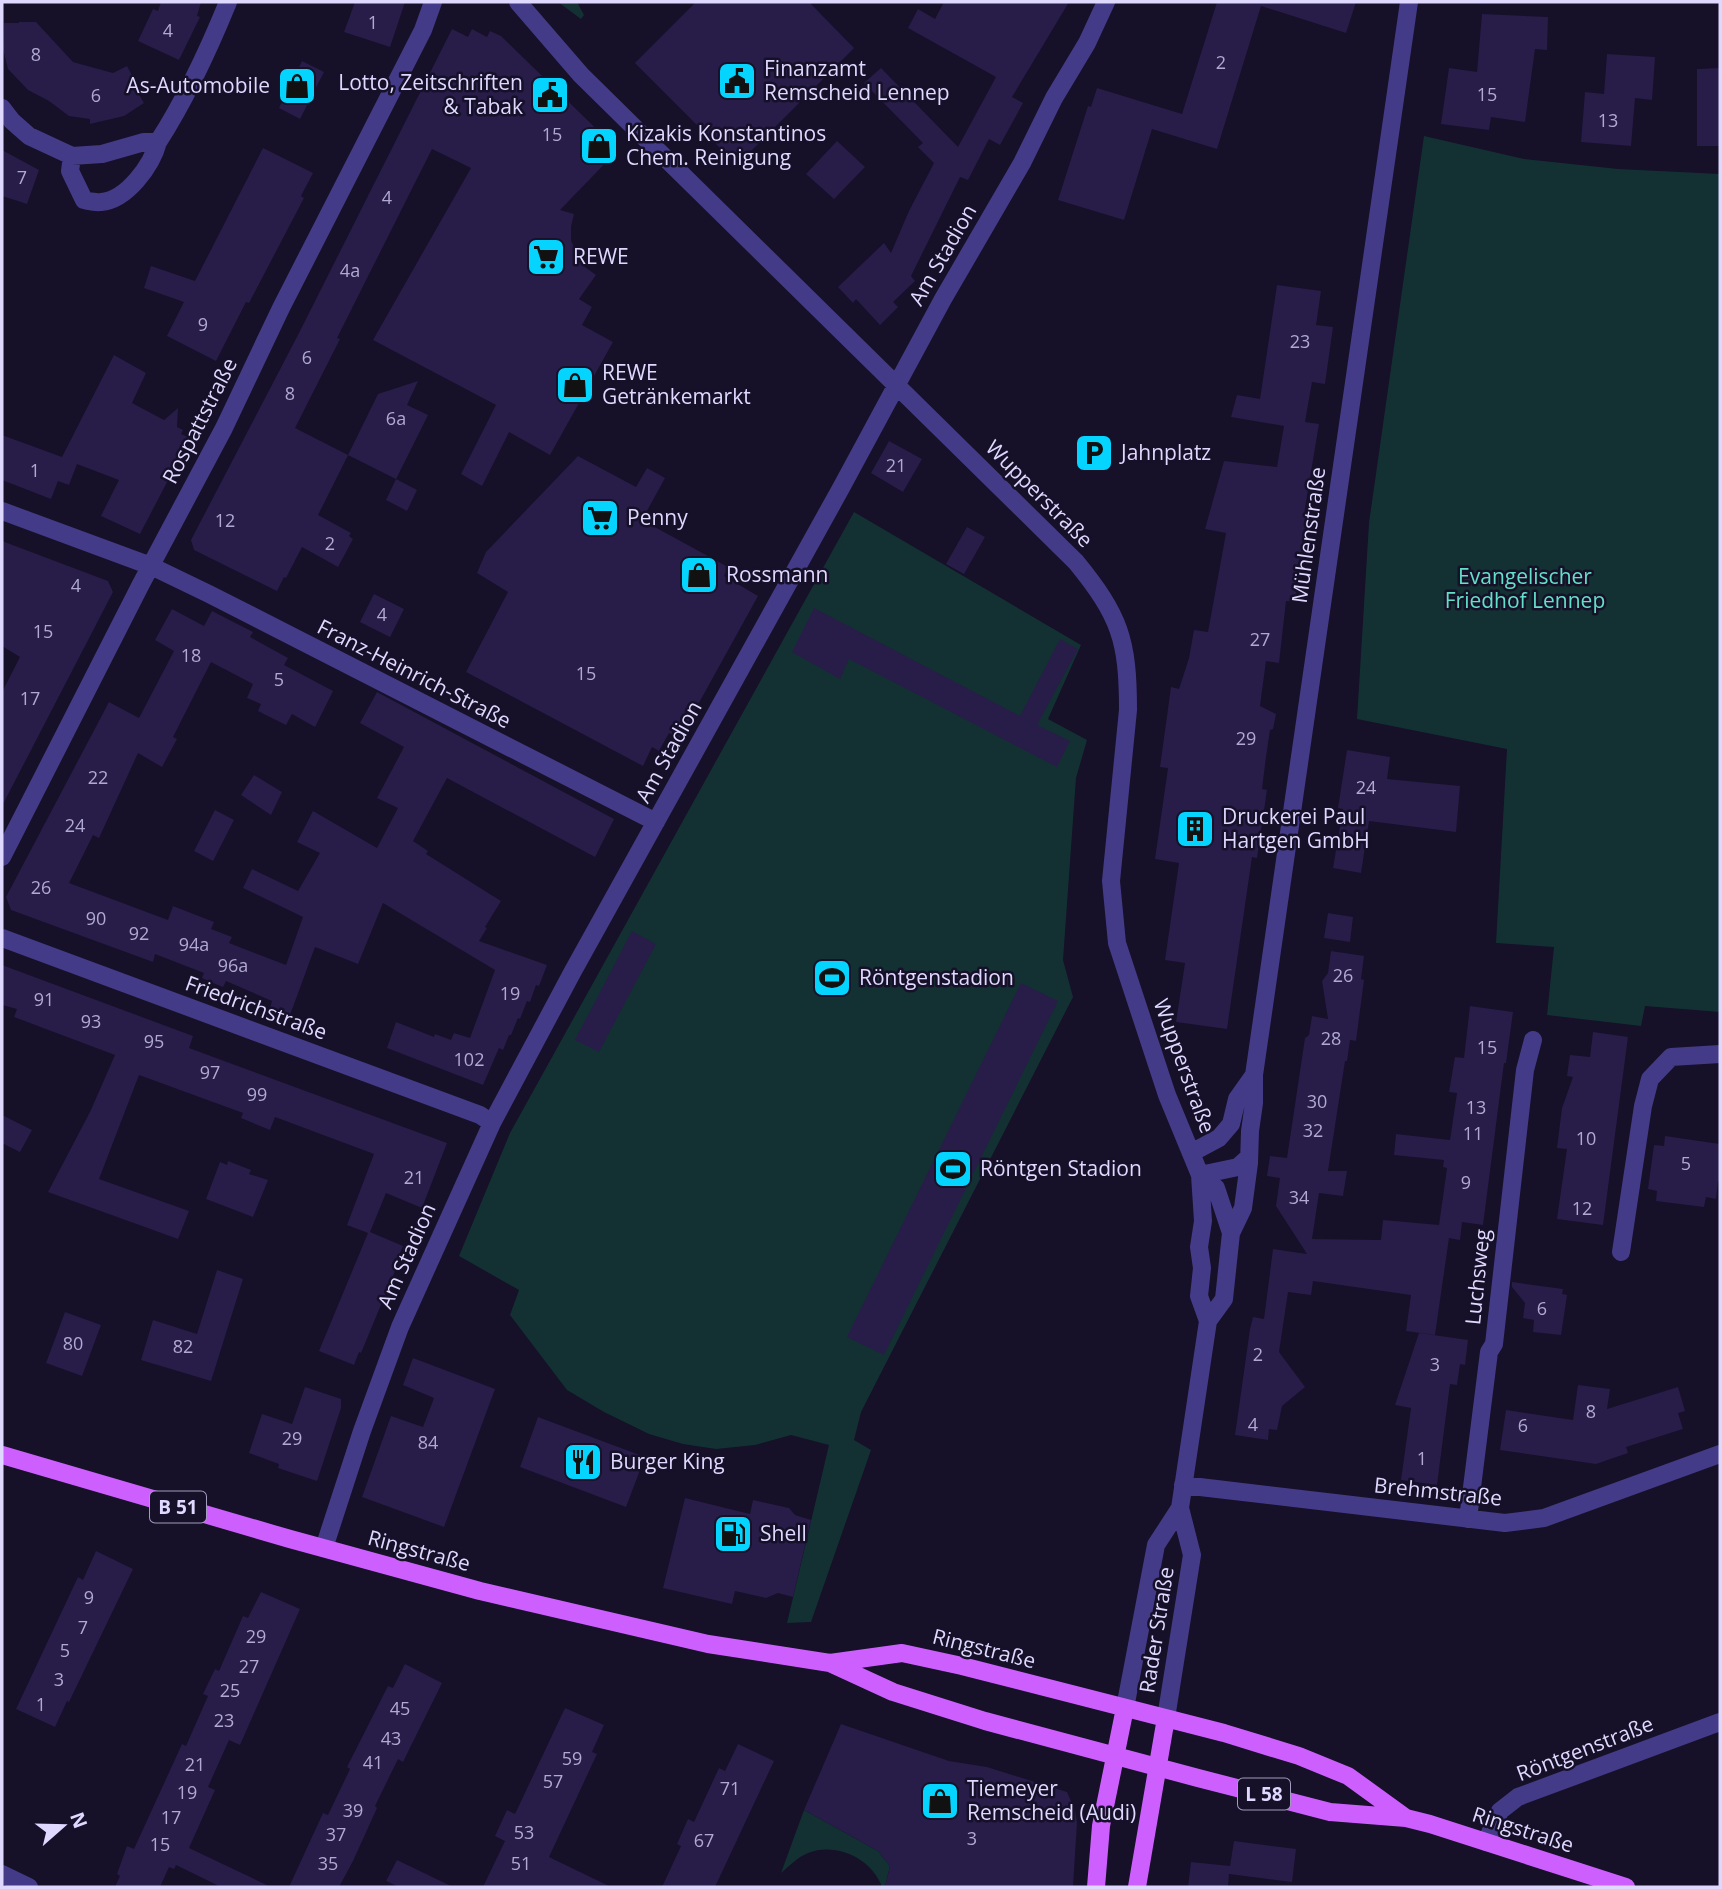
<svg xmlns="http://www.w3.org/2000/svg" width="1722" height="1889" font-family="'Open Sans',sans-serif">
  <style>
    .green { fill: #133132 }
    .building { fill: #281c49 }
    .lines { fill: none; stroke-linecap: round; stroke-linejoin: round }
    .minor { stroke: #433b87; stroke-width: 18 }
    .major { stroke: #ce5fff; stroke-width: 18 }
    .labels { text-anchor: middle; stroke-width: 5; stroke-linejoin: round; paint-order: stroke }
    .number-label { font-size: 18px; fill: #b1a9d2 }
    .shield { fill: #161028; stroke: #a39cbe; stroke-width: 2 }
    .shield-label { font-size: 19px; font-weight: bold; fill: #dfd8ff }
    .poi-label { font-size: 21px; fill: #dfd8ff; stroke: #161028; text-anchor: start }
    .street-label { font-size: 21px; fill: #dfd8ff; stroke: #161028 }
    .park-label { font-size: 21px; fill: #62e0c9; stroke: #161028 }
  </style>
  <rect width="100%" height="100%" fill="#161028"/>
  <path class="green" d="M558,2H577L584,15L581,19Z
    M1424,136L1524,159L1618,169L1720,174V1012L1645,1006L1641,1026L1547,1015L1554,947L1496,943L1507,749L1357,719L1369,523Z
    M854,512L1081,645L1048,719L1087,740L1076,778L1063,960L1073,997L861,1412L854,1440L871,1450L811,1622L787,1623L829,1445L791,1435L755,1445L716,1449L683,1444L649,1434L604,1412L567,1390L510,1315L519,1290L459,1256L510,1133Z
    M804,1810L878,1851L890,1866L885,1887H882C872,1859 837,1842 808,1853C798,1857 789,1866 781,1873Z"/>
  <path class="building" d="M161,2H201L197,16L200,17L179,60L138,41L153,9L158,11Z
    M355,2H405L390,47L344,32Z
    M696,2H809L854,48L737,165L635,63Z
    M944,2H1069L1012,97L1023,103L1000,145L989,139L968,180L960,177L911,276L915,281L893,302L898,307L880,325L856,299L853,303L838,287L884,243L891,253L909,211L934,163L918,147L923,143L864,83L881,68L958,147L996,77L908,28L918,9L935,19Z
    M1217,2H1356L1346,33L1261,6L1217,149L1152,129L1124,220L1058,200L1088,106L1091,107L1097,88L1182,114Z
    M1482,14L1548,17L1547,50L1535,49L1525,122L1491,117L1489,130L1441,124L1449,68L1477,72Z
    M19,22H36L73,62L113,73L127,66L140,90L137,91L144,103L124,116L90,124V119L69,116L49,101L28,90L8,69L3,49L4,23H19Z
    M452,29L468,37L472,29L487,37L490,31L501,36L618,150L560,210L574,214L571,227V240L577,256L585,267L596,275L579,299L592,307L582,325L613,342L550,455L509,432L482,486L461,474L496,405L373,340L471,168L432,149L337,338L340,339L295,428L348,455L378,394L418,381L407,405L428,415L396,479L417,490L407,511L386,500L396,479L348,455L318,515L351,533L349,536L353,539L338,567L302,547L286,578L284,577L277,591L194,550L191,540L299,333Z
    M1607,54L1655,57L1652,100L1635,98L1631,146L1581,142L1585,92L1604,94Z
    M302,61L324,72L300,119L279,108Z
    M1720,68V146H1697V69Z
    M837,141L865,167L834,199L806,174Z
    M263,148L313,173L301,196L304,198L249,303L246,302L216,361L167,336L184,302L144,288L151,266L195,281Z
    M2,150L39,170L27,204L2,196Z
    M1277,285L1321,291L1316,325L1333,327L1325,384L1312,382L1305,422L1319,424L1304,514L1308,515L1295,602L1286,601L1279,663L1266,661L1260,706L1276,714L1273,729L1270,730L1266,757L1262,789L1267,790L1257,858L1252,857L1227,1029L1176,1022L1185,963L1165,960L1179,863L1155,859L1168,768L1160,767L1171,687L1179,689L1189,658L1194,630L1208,632L1226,533L1205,529L1224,461L1277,467L1284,426L1231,417L1237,395L1260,399Z
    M114,355L146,373L132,403L164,420L178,408L177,427L183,430L181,434L190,438L140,534L101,516L119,480L77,464L69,485L58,481L51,499L2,480V435L62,457Z
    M889,441L922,459L903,492L871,473Z
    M578,456L636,487L647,468L665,478L642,520L728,567L724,576L758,596L679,739L669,733L659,751L652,747L643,766L466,672L508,592L477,573L486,552Z
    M967,527L985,537L964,574L946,564Z
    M2,541L108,581L113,592L2,806V692L20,657L2,646Z
    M374,594L404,609L390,637L360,622Z
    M814,608L1020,716L1060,639L1078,649L1037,725L1070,741L1057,767L849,659L840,679L792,652Z
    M172,609L204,626L212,611L253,632L250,637L288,658L284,665L333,691L315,727L292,714L286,725L258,711L261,704L247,698L253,684L211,662L173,737L177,739L162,767L138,753L99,838L93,835L69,883L168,920L173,906L214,922L211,929L232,937L229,943L286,965L303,917L243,888L252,869L298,891L320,853L297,842L313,811L377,848L398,808L377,798L404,747L360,723L377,692L614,819L595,857L447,778L413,841L428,851L426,854L501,901L485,927L487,928L479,941L547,965L539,986L536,985L530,1002L527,1001L520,1019L518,1018L511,1035H509L503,1050L499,1048L483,1085L387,1048L396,1022L434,1037L435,1034L451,1040L454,1033L470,1038L495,970L383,903L358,964L315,947L290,1015L270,1008L272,1001L226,981L223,987L213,983L202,978L204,973L155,954L153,962L11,910L6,897L109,702L139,718L174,651L155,640Z
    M1347,750L1390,757L1387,779L1460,786L1456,832L1369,821L1361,873L1333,868L1343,809L1338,808Z
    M254,775L282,792L271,815L241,795Z
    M215,810L234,820L213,861L194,851Z
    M1328,913L1353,917L1350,942L1324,938Z
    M632,931L656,944L599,1052L575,1040Z
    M1331,951L1364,956L1361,979L1364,980L1356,1041L1350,1040L1347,1061H1345L1328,1171H1347L1343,1196L1319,1193L1312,1239L1381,1240L1383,1220L1439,1225L1447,1168L1443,1167L1444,1160L1394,1155L1396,1134L1450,1140L1457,1093L1449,1092L1455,1057L1464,1058L1470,1006L1513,1012L1506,1063H1504L1483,1225L1462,1222L1460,1240L1449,1238L1435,1335L1406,1331L1411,1295L1313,1281L1311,1295L1288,1292L1279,1352L1305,1387L1282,1406L1277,1430L1269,1429L1268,1440L1235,1435L1250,1329L1253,1317L1264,1319L1273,1249L1307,1254L1276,1206L1280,1178L1267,1176L1270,1156L1287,1158L1305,1038L1309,1035L1312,1016L1328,1019L1322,981L1328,973Z
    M2,965L193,1036L189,1048L447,1143L422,1208L386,1193L370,1232L403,1246L398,1258L400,1259L361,1353L359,1352L354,1365L319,1351L368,1233L347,1225L374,1154L275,1117L270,1130L241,1118L243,1113L139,1075L99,1179L189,1211L178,1239L48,1192L90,1112L115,1055L14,1017L17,1009L2,1005Z
    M1021,983L1058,1001L884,1355L847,1337Z
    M1593,1032L1628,1037L1603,1225L1557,1219L1567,1149L1557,1148L1562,1108L1573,1077L1567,1076L1570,1055L1590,1057Z
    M2,1115L32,1130L20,1152L2,1143Z
    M1665,1136L1720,1144V1181H1718L1716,1199L1706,1197L1704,1207L1656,1201L1657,1191L1648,1189L1654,1145L1664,1146Z
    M228,1161L251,1170L249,1174L268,1180L253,1217L206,1199L220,1162L227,1165Z
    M217,1270L243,1279L211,1381L141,1360L153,1320L197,1334Z
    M1512,1282L1563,1289L1562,1294L1567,1295L1561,1335L1533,1332L1534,1320L1523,1318L1525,1303L1512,1287Z
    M65,1312L101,1325L82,1376L46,1363Z
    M1419,1333L1468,1340L1465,1365L1460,1364L1457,1385L1450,1384L1437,1485L1401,1480L1411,1408L1395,1405Z
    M413,1358L495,1389L444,1527L362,1497L391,1416L423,1427L434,1398L403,1385Z
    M1578,1385L1610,1389L1607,1409L1678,1387L1685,1411L1678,1413L1683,1429L1626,1447L1628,1453L1596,1464L1500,1450L1506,1410L1573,1420Z
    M305,1387L341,1399V1408L317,1481L278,1468L279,1464L249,1453L262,1414L292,1424Z
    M538,1417L645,1457L626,1507L520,1467Z
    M685,1498L750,1514L753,1500L789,1508L795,1515L811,1520L793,1597L778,1593L766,1598L735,1591L732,1604L663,1588Z
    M96,1551L133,1569L69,1702L67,1701L55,1727L16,1709L78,1577L83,1580Z
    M261,1592L300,1609L240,1745L229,1740L208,1787L215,1790L189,1848L271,1887H221L176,1865L174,1869L169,1867L160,1887H115L120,1876L117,1874L127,1846L134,1849L182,1744L186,1746L208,1696L203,1694L215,1669L219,1671L243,1616L248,1618Z
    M405,1664L442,1683L403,1762L398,1759L375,1806L377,1808L353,1861L339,1887H289L323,1813L328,1815L350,1769L347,1767L388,1686L393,1688Z
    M565,1708L604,1725L592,1752L597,1754L549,1857L611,1887H483L505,1841L495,1836L507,1810L515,1814Z
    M841,1724L949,1761L987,1767L1067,1792L1075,1810L1077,1823L1073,1887H885L890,1866L878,1851L804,1810Z
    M738,1744L774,1761L715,1887H662L681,1846L677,1844L688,1819L694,1822L719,1768L725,1771Z
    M1234,1841L1296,1849L1292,1882L1229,1874L1228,1887H1188L1191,1862L1230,1866Z
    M397,1860L453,1887H399L386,1881Z"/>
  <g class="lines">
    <path class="minor" d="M518,2L581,75L1076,562C1120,616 1128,640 1128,710L1111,881L1117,943L1167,1095L1200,1175L1203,1221L1199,1247L1202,1268L1199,1296L1208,1321
      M2,108L12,121L29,136L72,156L102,154L144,142H158C187,97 208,51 228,2
      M72,156L70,171L84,200C89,201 96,203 101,202C127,200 152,165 158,142
      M2,511L151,566L209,594L656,822
      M2,857L141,584L224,428L281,308L423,30L433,2
      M2,938L480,1115L492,1123
      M1191,1153L1219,1138L1231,1124L1237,1099L1254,1075
      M1200,1175L1238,1167L1249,1157
      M1231,1233L1243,1208L1249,1163L1250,1131L1254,1103V1075L1409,2
      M1621,1252L1643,1106L1650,1079L1671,1057L1720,1054
      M1183,1485L1505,1523L1544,1518L1720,1454
      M1468,1519L1489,1352L1494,1344L1525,1070L1533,1040
      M324,1548L362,1431L400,1327L492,1123L573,971L841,488L943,299L1022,163L1054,98L1087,43L1106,2
      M1125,1708L1156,1545L1180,1508L1208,1321L1224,1299L1231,1233L1216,1188L1200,1175
      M1166,1718L1192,1555L1180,1508
      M1486,1842L1500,1811L1518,1797L1720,1722
      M2,1874L29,1887"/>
    <path class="major" d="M2,1455L290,1539L480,1591L708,1644L830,1663L893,1692L985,1721L1198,1778L1330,1812L1406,1818L1430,1824L1626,1887
      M830,1663L902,1653L962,1666L1224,1733L1299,1756L1348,1776L1406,1818
      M1096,1887L1101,1826L1125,1708
      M1137,1887L1166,1718"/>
  </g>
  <defs>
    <symbol id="civic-square" viewBox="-11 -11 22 22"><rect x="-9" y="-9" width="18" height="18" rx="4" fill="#04d4fe" stroke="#161028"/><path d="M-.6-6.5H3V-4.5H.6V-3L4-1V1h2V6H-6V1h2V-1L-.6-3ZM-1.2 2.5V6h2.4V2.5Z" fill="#111"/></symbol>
    <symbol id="shop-square" viewBox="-11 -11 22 22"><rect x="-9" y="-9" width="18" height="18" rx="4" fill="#04d4fe" stroke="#161028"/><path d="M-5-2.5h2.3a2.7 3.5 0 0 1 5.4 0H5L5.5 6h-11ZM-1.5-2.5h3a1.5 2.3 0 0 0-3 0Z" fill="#111"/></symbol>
    <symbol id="supermarket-square" viewBox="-11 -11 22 22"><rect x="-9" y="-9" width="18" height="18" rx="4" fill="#04d4fe" stroke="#161028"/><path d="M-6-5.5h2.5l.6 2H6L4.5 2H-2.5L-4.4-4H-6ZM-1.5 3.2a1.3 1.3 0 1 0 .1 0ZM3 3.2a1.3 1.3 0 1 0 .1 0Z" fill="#111"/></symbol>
    <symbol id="parking-square" viewBox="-11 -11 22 22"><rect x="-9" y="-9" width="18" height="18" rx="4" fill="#04d4fe" stroke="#161028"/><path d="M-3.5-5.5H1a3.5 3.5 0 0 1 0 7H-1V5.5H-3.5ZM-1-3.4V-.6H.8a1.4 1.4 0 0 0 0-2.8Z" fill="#111"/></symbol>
    <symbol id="building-square" viewBox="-11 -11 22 22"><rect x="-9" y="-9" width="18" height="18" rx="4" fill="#04d4fe" stroke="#161028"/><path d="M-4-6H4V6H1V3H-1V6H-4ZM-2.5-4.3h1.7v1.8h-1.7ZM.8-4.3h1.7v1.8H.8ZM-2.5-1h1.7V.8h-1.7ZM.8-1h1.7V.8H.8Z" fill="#111"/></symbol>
    <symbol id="stadium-square" viewBox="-11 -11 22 22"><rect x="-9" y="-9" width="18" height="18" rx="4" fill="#04d4fe" stroke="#161028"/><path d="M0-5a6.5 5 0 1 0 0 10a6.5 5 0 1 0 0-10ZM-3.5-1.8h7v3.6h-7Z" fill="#111"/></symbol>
    <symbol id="restaurant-square" viewBox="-11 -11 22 22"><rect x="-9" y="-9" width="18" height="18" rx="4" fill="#04d4fe" stroke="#161028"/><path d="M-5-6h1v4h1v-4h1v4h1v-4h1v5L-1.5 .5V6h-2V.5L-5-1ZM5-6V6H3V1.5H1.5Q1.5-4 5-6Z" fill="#111"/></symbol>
    <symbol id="fuel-square" viewBox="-11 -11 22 22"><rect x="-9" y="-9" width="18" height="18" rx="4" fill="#04d4fe" stroke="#161028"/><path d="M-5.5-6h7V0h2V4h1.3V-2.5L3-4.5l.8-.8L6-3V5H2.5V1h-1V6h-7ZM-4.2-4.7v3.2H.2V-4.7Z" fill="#111"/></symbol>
  </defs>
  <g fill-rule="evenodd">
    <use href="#civic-square" x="715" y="59" width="44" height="44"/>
    <use href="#shop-square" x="275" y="64" width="44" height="44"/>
    <use href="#civic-square" x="528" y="73" width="44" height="44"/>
    <use href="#shop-square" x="577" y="124" width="44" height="44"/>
    <use href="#supermarket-square" x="524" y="235" width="44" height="44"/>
    <use href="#shop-square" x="553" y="363" width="44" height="44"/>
    <use href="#parking-square" x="1072" y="431" width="44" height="44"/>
    <use href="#supermarket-square" x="578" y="496" width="44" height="44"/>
    <use href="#shop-square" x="677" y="553" width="44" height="44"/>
    <use href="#building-square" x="1173" y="807" width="44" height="44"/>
    <use href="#stadium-square" x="810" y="956" width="44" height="44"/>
    <use href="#stadium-square" x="931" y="1147" width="44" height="44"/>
    <use href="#restaurant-square" x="561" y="1440" width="44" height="44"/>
    <use href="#fuel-square" x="711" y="1512" width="44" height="44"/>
    <use href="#shop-square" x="918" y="1779" width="44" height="44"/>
  </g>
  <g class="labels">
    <g class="number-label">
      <text x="373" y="29">1</text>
      <text x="168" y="37">4</text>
      <text x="36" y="61">8</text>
      <text x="1221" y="69">2</text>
      <text x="1487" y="101">15</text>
      <text x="96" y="102">6</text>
      <text x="1608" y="127">13</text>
      <text x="552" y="141">15</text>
      <text x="22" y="184">7</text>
      <text x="387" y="204">4</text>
      <text x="350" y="277">4a</text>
      <text x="203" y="331">9</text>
      <text x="1300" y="348">23</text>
      <text x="307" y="364">6</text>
      <text x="290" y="400">8</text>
      <text x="396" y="425">6a</text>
      <text x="896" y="472">21</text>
      <text x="35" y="477">1</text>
      <text x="225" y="527">12</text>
      <text x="330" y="550">2</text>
      <text x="76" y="592">4</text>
      <text x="382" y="621">4</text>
      <text x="43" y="638">15</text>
      <text x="1260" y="646">27</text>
      <text x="191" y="662">18</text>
      <text x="586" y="680">15</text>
      <text x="279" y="686">5</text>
      <text x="30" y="705">17</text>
      <text x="1246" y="745">29</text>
      <text x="98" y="784">22</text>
      <text x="1366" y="794">24</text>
      <text x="75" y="832">24</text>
      <text x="41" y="894">26</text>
      <text x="96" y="925">90</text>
      <text x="139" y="940">92</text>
      <text x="194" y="951">94a</text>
      <text x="233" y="972">96a</text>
      <text x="1343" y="982">26</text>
      <text x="510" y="1000">19</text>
      <text x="44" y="1006">91</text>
      <text x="91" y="1028">93</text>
      <text x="1331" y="1045">28</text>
      <text x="154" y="1048">95</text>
      <text x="1487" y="1054">15</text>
      <text x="469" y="1066">102</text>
      <text x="210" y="1079">97</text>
      <text x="257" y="1101">99</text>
      <text x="1317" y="1108">30</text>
      <text x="1476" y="1114">13</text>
      <text x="1313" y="1137">32</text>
      <text x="1473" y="1140">11</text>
      <text x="1586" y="1145">10</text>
      <text x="1686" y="1170">5</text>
      <text x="414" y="1184">21</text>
      <text x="1466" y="1189">9</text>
      <text x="1299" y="1204">34</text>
      <text x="1582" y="1215">12</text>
      <text x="1542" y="1315">6</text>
      <text x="73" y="1350">80</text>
      <text x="183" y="1353">82</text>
      <text x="1258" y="1361">2</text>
      <text x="1435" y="1371">3</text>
      <text x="1591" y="1418">8</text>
      <text x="1253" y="1431">4</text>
      <text x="1523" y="1432">6</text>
      <text x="292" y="1445">29</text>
      <text x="428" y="1449">84</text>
      <text x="1422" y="1465">1</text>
      <text x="89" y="1604">9</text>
      <text x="83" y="1634">7</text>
      <text x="256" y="1643">29</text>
      <text x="65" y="1657">5</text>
      <text x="249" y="1673">27</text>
      <text x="59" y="1686">3</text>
      <text x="230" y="1697">25</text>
      <text x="41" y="1711">1</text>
      <text x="400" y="1715">45</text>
      <text x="224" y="1727">23</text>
      <text x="391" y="1745">43</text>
      <text x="572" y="1765">59</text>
      <text x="373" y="1769">41</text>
      <text x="195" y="1771">21</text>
      <text x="553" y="1788">57</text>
      <text x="730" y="1795">71</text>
      <text x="187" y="1799">19</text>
      <text x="353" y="1817">39</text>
      <text x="171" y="1824">17</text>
      <text x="524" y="1839">53</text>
      <text x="336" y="1841">37</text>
      <text x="972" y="1845">3</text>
      <text x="704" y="1847">67</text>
      <text x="160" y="1851">15</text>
      <text x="328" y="1870">35</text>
      <text x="521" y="1870">51</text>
    </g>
    <g class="shield">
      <rect x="150" y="1491.5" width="56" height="31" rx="5"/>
      <rect x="1238" y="1778.5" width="52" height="31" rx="5"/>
    </g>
    <g class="shield-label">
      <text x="178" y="1514">B 51</text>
      <text x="1264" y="1801">L 58</text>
    </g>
    <g class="poi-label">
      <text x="764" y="76">Finanzamt<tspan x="764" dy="24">Remscheid Lennep</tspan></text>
      <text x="523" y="90" text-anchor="end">Lotto, Zeitschriften<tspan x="523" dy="24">&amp; Tabak</tspan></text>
      <text x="270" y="93" text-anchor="end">As-Automobile</text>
      <text x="626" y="141">Kizakis Konstantinos<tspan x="626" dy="24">Chem. Reinigung</tspan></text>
      <text x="573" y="264">REWE</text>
      <text x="602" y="380">REWE<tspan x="602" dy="24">Getränkemarkt</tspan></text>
      <text x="1121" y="460">Jahnplatz</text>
      <text x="627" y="525">Penny</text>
      <text x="726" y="582">Rossmann</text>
      <text x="1222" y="824">Druckerei Paul<tspan x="1222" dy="24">Hartgen GmbH</tspan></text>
      <text x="859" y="985">Röntgenstadion</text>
      <text x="980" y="1176">Röntgen Stadion</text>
      <text x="610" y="1469">Burger King</text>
      <text x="760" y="1541">Shell</text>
      <text x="967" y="1796">Tiemeyer<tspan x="967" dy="24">Remscheid (Audi)</tspan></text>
    </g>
    <g class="street-label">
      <text transform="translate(943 255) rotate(-60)" y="7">Am Stadion</text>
      <text transform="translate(200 421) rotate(-63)" y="7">Rospattstraße</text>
      <text transform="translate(1039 494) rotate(45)" y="7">Wupperstraße</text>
      <text transform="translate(1309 535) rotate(-82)" y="7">Mühlenstraße</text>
      <text transform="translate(414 674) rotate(27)" y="7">Franz-Heinrich-Straße</text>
      <text transform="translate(669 752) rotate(-61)" y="7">Am Stadion</text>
      <text transform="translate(256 1008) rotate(20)" y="7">Friedrichstraße</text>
      <text transform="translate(1184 1066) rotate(70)" y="7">Wupperstraße</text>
      <text transform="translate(407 1256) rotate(-66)" y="7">Am Stadion</text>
      <text transform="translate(1478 1277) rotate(-84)" y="7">Luchsweg</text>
      <text transform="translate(1438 1492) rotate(6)" y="7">Brehmstraße</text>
      <text transform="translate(419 1551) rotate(15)" y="7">Ringstraße</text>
      <text transform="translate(1157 1630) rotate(-81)" y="7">Rader Straße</text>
      <text transform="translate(984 1649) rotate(14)" y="7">Ringstraße</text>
      <text transform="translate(1585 1749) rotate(-21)" y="7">Röntgenstraße</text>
      <text transform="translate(1523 1830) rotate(18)" y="7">Ringstraße</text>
    </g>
    <g class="park-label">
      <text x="1525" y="584">Evangelischer<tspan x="1525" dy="24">Friedhof Lennep</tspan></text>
    </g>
  </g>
  <rect width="1722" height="1889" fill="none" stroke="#dfd8ff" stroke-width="7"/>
  <g transform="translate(63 1826) rotate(70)" stroke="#161028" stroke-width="5" paint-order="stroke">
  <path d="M0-5L12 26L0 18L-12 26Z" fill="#dfd8ff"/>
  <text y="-10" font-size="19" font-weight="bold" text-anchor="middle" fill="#dfd8ff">N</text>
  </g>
</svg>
